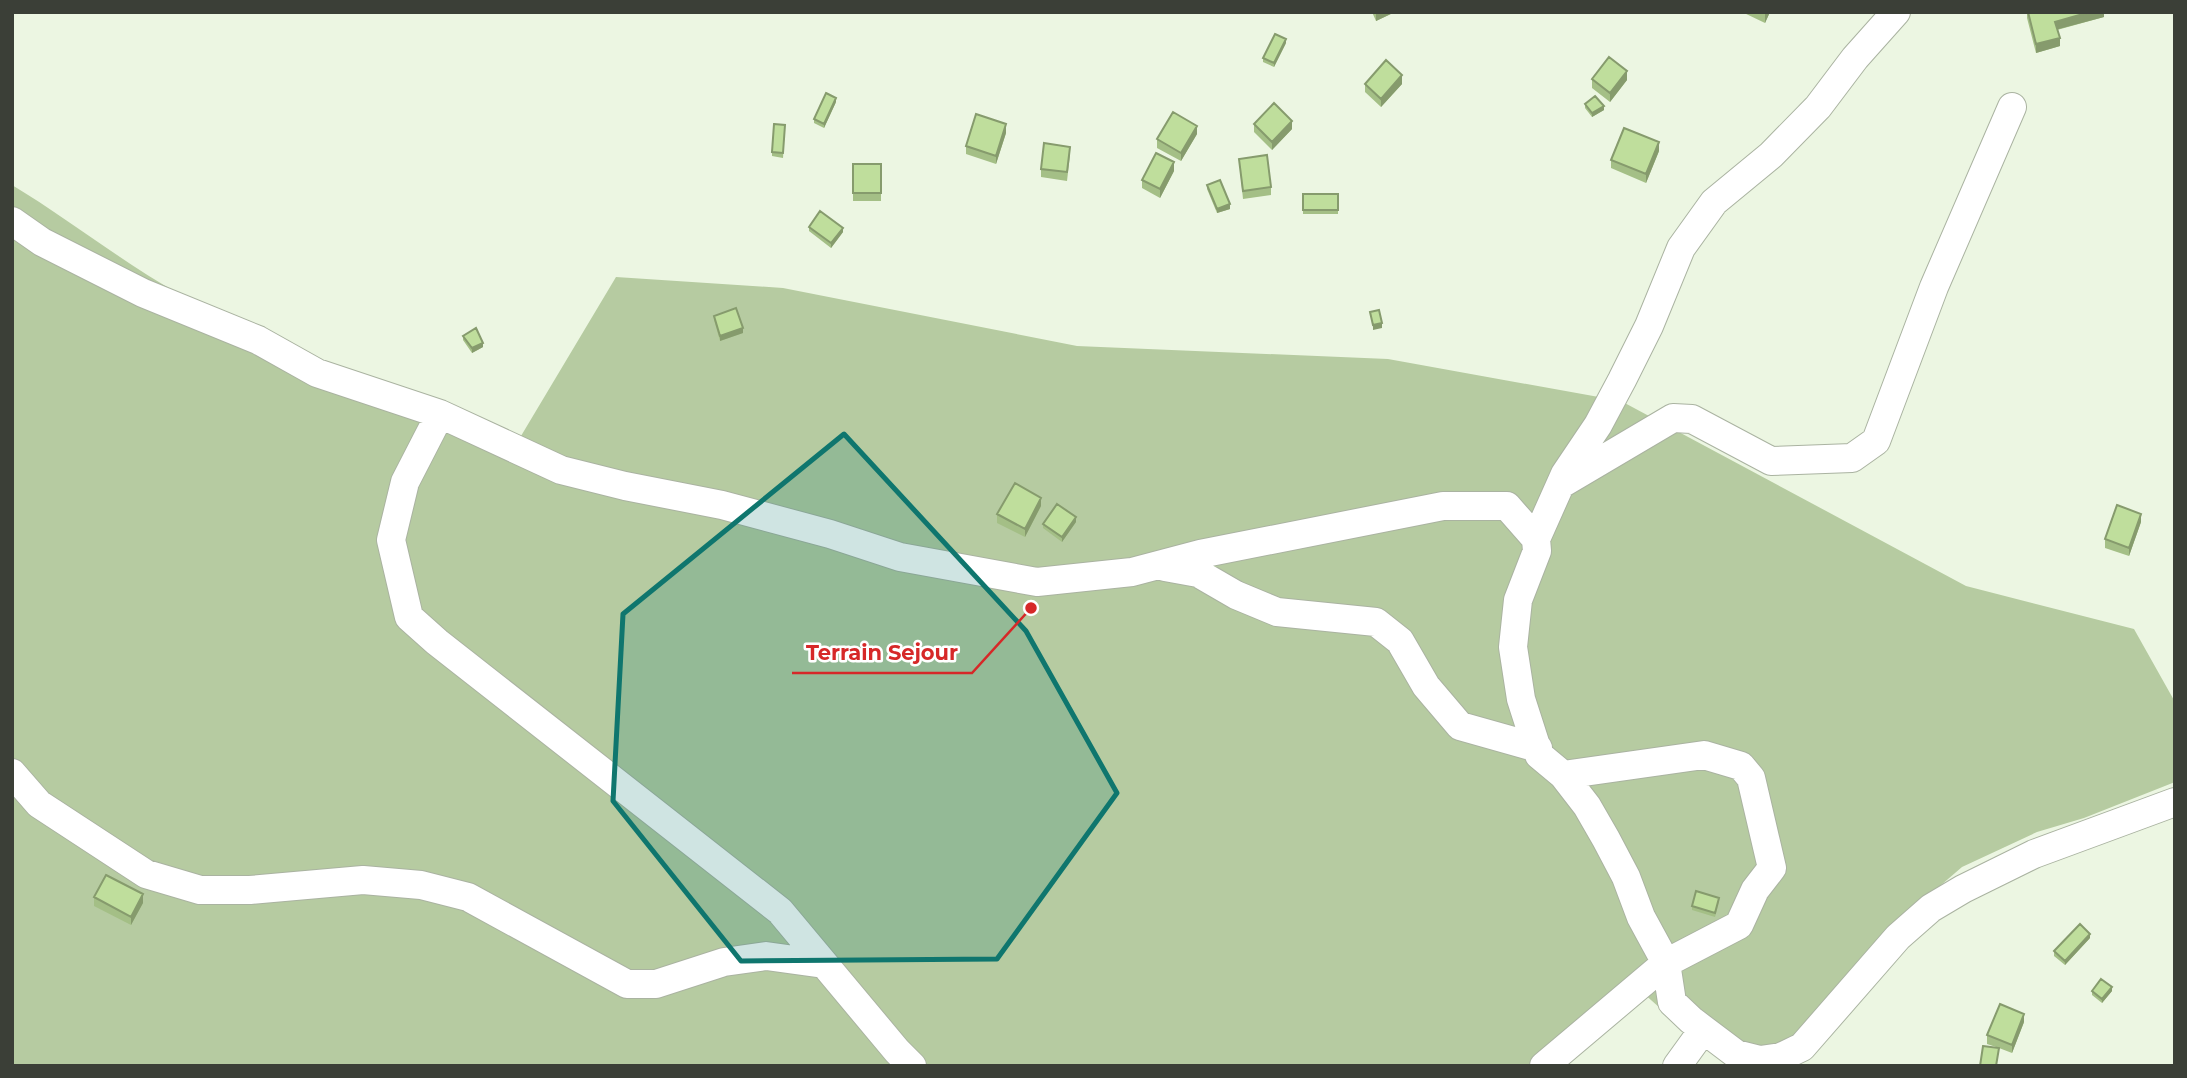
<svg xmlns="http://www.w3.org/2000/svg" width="2187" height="1078" font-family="Montserrat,sans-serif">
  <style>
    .green { fill: #b6cba1 }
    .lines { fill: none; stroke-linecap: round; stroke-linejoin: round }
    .minor-casing { stroke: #aab3a1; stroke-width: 30 }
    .minor { stroke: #fff; stroke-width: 28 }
    .wall { fill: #a4bf86 }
    .shaded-wall { fill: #869b6d }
    .building { fill: #bfde9c; stroke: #869b6d; stroke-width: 2 }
    .marked { fill: #0f766e; fill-opacity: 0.2; stroke: #0f766e; stroke-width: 5; stroke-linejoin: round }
    .leader { fill: none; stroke: #d62828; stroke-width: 2.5 }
    .callout-dot { fill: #d62828; stroke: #fff; stroke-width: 2.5 }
    .callout-label { font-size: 21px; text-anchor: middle; font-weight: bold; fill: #d62828; stroke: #fff; stroke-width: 5; stroke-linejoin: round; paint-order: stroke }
  </style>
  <rect width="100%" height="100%" fill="#ecf6e2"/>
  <path class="green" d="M12,185C70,220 122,262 181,295C288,354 403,398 515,446L616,277L783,288L1077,346L1388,359L1621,401L1966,586L2134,629L2175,702V782L2084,818L2037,832L1962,867L1919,904L1794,1040L1764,1052L1697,1041L1633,984L1534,1066H12Z"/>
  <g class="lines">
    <defs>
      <path id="minor" d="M1896,12L1855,58L1818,107L1771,155L1714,202L1681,248L1649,326L1622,380L1598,425L1565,474L1536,539L1537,551L1518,600L1513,647L1521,699L1539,755L1563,775L1587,806L1606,839L1626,877L1641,917L1666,963L1672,1002L1691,1020L1736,1054L1760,1060L1781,1057L1802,1047L1898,937L1931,908L1963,889L2034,854L2175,802
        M12,221L42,242L143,293L258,340L317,373L440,414L561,470L625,486L722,505L830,534L900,557L1037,582L1132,572L1200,554L1443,506H1507L1536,539
        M440,414L405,482L391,540L409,617L437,642L780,911L897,1051L912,1066
        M1563,483L1673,418L1692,419L1771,461L1852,458L1876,441L1934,287L2012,107
        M1165,567L1198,573L1236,595L1277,612L1376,622L1400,641L1426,686L1460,726L1538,748
        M12,773L39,804L146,874L200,890H250L363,880L421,885L468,897L627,984H656L724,962L766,956L824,964
        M1544,1066L1666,963L1739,925L1755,890L1772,868L1751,778L1741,766L1704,755L1563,775
        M1677,1066L1703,1030"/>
    </defs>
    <use href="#minor" class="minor-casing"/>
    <use href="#minor" class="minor"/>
  </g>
  <path class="wall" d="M1372,12H1395L1376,21Z
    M1742,12H1770L1765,23Z
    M2027,12H2104V17L2057,30L2060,46L2036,53L2027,18Z
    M1286,43L1274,67L1263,62V58Z
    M1592,79L1627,80L1610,102L1592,88Z
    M1365,84H1402L1381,107L1365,92Z
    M836,102L824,128L814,123V119Z
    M1585,104L1604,110L1592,117L1585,108Z
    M1254,124L1292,129L1272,150L1254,132Z
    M785,125L783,158L772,156V152Z
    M1006,133L996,164L966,154V146Z
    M1197,134L1181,161L1157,148V139Z
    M1659,151L1646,183L1611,168V160Z
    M1070,155L1067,181L1041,177V169Z
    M1239,159L1271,187V195L1243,199Z
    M853,164H881V201H853Z
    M1174,171L1160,198L1142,188V180Z
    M1207,185L1230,209L1217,213L1207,189Z
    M1303,194H1338V214H1303Z
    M809,227L843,232L831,248L809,231Z
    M714,316L743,333L720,341L714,320Z
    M463,336L483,347L472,353L463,340Z
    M1041,506L1025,537L997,523V514Z
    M1076,522L1062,542L1043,528V524Z
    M2141,522L2129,556L2105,548V539Z
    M94,897L143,903L131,925L94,906Z
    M1719,902L1715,917L1692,910V906Z
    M2090,938L2065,965L2054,956V951Z
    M2092,991H2112L2102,1003L2092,995Z
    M2024,1022L2012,1053L1999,1048V1053V1048L1987,1044V1035Z"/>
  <path class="shaded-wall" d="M1377,12H1395L1376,21V13Z
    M1766,12H1770L1765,23V14Z
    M2090,12H2104V17L2055,30V22Z
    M2060,38V46L2036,53V44Z
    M1286,39V43L1274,67V63Z
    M1627,71V80L1610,102V93Z
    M1402,75V84L1381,107V99Z
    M836,98V102L824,128V124Z
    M1604,106V110L1592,117V113Z
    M1292,121V129L1272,150V142Z
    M1006,124V133L996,164V156Z
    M1197,126V134L1181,161V153Z
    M1659,142V151L1646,183V174Z
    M1174,162V171L1160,198V189Z
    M1230,204V209L1217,213V209Z
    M843,228V232L831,248V243Z
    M1382,323V328L1373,330V325Z
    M743,328V333L720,341V336Z
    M483,343V347L472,353V348Z
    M1041,498V506L1025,537V529Z
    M2141,514V522L2129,556V548Z
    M1076,517V522L1062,542V537Z
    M143,894V903L131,925V917Z
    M2090,934V938L2065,965V961Z
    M2112,987V991L2102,1003V999Z
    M2024,1014V1022L2012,1053V1045Z"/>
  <path class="building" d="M2028,12H2090L2055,22L2060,38L2036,44Z
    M1275,34L1286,39L1274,63L1263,58Z
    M1609,57L1627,71L1610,93L1592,79Z
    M1386,60L1402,75L1381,99L1365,84Z
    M826,93L836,98L824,124L814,119Z
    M1595,96L1604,106L1592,113L1585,104Z
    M1274,103L1292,121L1272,142L1254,124Z
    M1173,112L1197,126L1181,153L1157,139Z
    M976,114L1006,124L996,156L966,146Z
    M774,124L785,125L783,153L772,152Z
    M1624,128L1659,142L1646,174L1611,160Z
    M1044,143L1070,147L1067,172L1041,169Z
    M1156,153L1174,162L1160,189L1142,180Z
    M1267,155L1271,187L1243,191L1239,159Z
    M853,164H881V193H853Z
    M1220,180L1230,204L1217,209L1207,185Z
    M1303,194H1338V210H1303Z
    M820,211L843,228L831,243L809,227Z
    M736,308L743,328L720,336L714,316Z
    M1379,310L1382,323L1373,325L1370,312Z
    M476,328L483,343L472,348L463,336Z
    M1015,483L1041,498L1025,529L997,514Z
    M1057,504L1076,517L1062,537L1043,524Z
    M2117,505L2141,514L2129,548L2105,539Z
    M106,875L143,894L131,917L94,897Z
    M1696,891L1719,898L1715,913L1692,906Z
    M2080,924L2090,934L2065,961L2054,951Z
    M2101,979L2112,987L2102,999L2092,991Z
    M2000,1004L2024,1014L2012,1045L1987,1035Z
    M1983,1046L1999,1048L1996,1066H1980Z"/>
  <path class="marked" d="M844,434L1026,631L1117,793L997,959L741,961L613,801L623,614Z"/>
  <path class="leader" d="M1031 608L972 673H792"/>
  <circle class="callout-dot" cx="1031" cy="608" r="7"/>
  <g class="callout-label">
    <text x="882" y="660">Terrain Sejour</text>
  </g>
  <rect width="2187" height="1078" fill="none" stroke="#3b3f37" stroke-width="28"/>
</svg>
